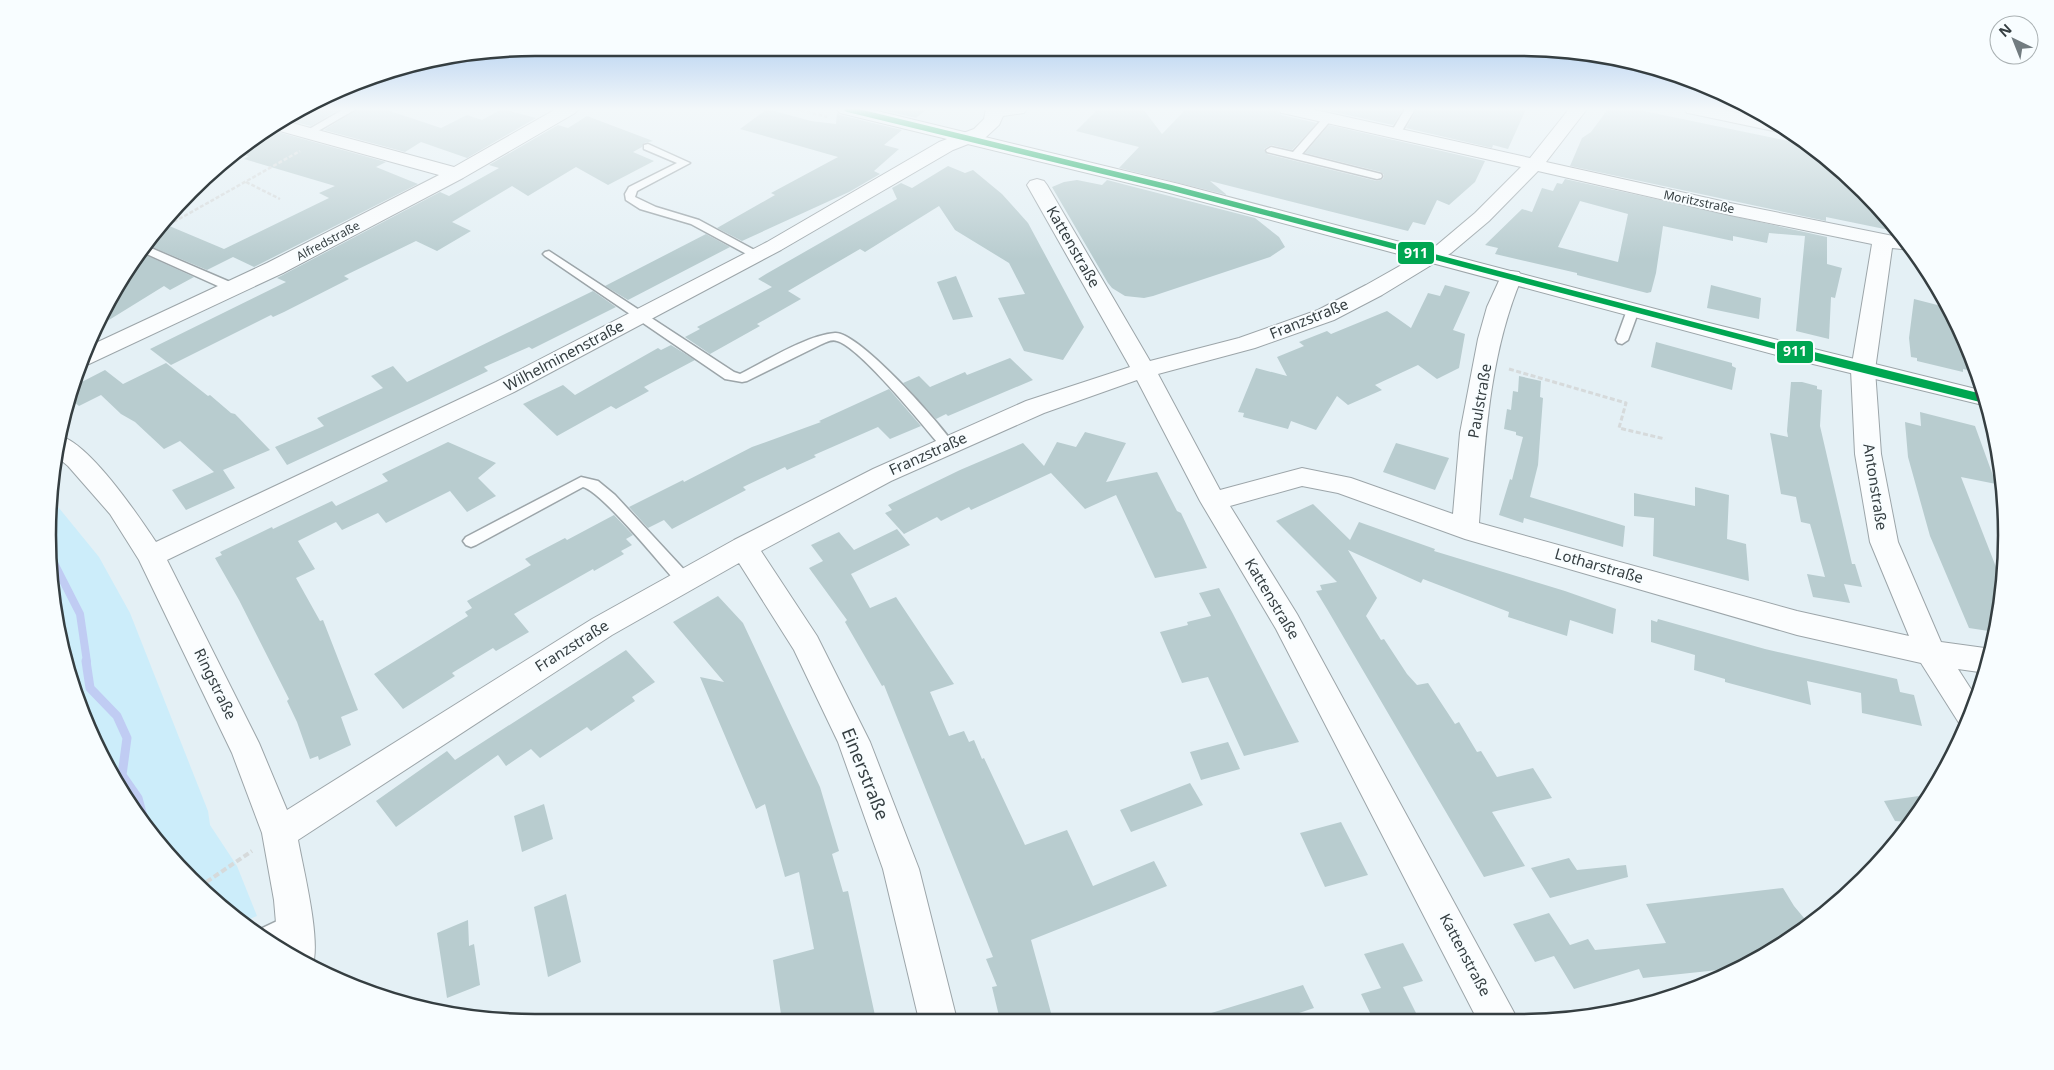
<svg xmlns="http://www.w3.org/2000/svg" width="2054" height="1070" font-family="'Noto Sans',sans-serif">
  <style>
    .green { fill: #ccedfa }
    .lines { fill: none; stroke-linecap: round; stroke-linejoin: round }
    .stream-far1 { stroke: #c0ccf3; stroke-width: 8 }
    .stream { stroke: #c0ccf3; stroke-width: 9 }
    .building { fill: #b8cccf; fill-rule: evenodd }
    .service-casing { stroke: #9ca5a9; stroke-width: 3 }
    .minor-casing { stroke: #9ca5a9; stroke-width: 2 }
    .tertiary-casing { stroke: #9ca5a9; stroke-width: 2 }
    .path-far2 { stroke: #d6dadb; stroke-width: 2.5; stroke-dasharray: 4 2; stroke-linecap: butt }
    .path-far1 { stroke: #d6dadb; stroke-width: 3; stroke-dasharray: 5 2.5; stroke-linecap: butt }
    .path { stroke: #d6dadb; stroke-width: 4; stroke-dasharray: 6 3; stroke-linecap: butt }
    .service { fill: #fbfdfe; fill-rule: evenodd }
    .minor { fill: #fbfdfe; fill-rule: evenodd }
    .tertiary { fill: #fbfdfe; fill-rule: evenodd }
    .bus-1-far1-casing { stroke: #f8fdff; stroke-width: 8 }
    .bus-1-casing { stroke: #f8fdff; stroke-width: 11 }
    .bus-1-far1 { stroke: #00a651; stroke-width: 5.5 }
    .bus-1 { stroke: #00a651; stroke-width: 8 }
    .labels { text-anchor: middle; stroke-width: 4; stroke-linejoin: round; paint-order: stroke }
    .far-street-label { font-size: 12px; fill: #353e41; stroke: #f8fdff }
    .street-label { font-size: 15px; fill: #353e41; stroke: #f8fdff }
    .near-street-label { font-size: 18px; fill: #353e41; stroke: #f8fdff }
    .rim { fill: none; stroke: #353e41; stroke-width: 2.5 }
    .line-badge { stroke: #f8fdff; stroke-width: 2 }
    .badge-label { font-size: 14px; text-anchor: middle; font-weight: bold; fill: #fff }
  </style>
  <rect width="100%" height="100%" fill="#e4f0f5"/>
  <path class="green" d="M50,497L99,557L130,613L208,811L210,825L237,866L257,916L239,923C139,843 69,727 52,599C50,586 51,571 50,558C50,538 46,516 50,497Z"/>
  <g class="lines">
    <path class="stream-far1" d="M50,563L55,565L80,614L87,662"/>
    <path class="stream" d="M86,661L90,688L117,716L127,738L122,775L138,798L145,824"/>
  </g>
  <path class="building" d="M299,109H340L311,126L283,119Z
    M358,109H384L441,128L467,115L482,120L502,109L536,118L467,158L421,142L405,152L324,130Z
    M767,109L811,121L836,124L837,112L840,115L902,130L884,145L899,149L874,171L880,174L849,192L742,241L717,228L775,195L771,193L838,157L740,129Z
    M878,109H927L916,118Z
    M1098,109H1143L1162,134L1185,110L1192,111L1194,109H1276L1281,115L1317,123L1292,150L1271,145L1264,149L1267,154L1377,181L1383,179L1384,175L1381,172L1305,153L1329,125L1485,161L1475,182L1449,205L1437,200L1425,225L1413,222L1408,231L1210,181L1227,195L1119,168L1139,147L1076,131Z
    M1320,109H1403L1393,125Z
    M1417,109H1526L1508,149L1493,145L1492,148L1406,128Z
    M1608,109H1634L1813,146L1886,214L1899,232L1826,217V221L1570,166L1582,138L1591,132Z
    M587,116L653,141L644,143L642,147L633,152L654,161L608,185L576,167L528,196L512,186L452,222L471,231L437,251L416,241L344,276L349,279L284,312L273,317L271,315L171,365L150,349L286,282L277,278L440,192L449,196L499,168L489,165L558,125L568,128Z
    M267,129L386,162L376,167L418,184L254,267L233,257L207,270L145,244L160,225H167L224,249L329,198L319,193L335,186L244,159L249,156L233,153Z
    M948,166L965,173L973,170L1002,194L1028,223L1084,327L1063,360L1024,351L998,298L1025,294L1009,263L955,230L939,206L865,252L860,249L788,291L801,299L757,324L760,326L710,354L685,337L700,329L697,327L772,287L758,279L766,274L897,199L892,188L901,183L912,188Z
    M1565,179L1827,237V264L1842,268L1835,298L1831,297L1829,339L1796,331L1805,236L1769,233L1767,243L1733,236V241L1663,226L1656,273L1651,292L1647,293L1577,275V273L1495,254L1498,248L1485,245L1522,209L1532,212L1542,188L1553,191L1557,183L1562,184ZM1580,201L1628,214L1618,262L1558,247Z
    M1077,180L1102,185L1107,180L1255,218L1279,237L1285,247L1270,257L1153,296L1144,298L1125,296L1112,288L1108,283L1052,187L1064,182Z
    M706,234L730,247L628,300L605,286Z
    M139,252L194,277L170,290L164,286L96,328L130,264Z
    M956,276L973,317L953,320L937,282Z
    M1445,285L1470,292L1453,330L1465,334L1459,368L1437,379L1418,365L1375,385L1382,390L1348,405L1337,396L1316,430L1291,421L1288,429L1243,417L1244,413L1238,412L1256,368L1287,376L1277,357L1304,346L1299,342L1327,331L1331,334L1387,311L1411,328L1428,293L1440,296Z
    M1711,285L1761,298L1759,319L1707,308Z
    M593,291L616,307L532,349L529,347L484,367L488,371L421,403L287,465L275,447L324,426L317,418L383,388L371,376L393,366L407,382Z
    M1914,299L1949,308L1964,341L1968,370L1963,369V372L1917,361V358L1911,357L1909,338Z
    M1656,342L1732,363V366L1736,368L1732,390L1651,367Z
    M671,345L695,360L644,387L649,391L616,409L611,406L557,436L523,404L563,385L575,395L658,348L661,350Z
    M1010,358L1033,380L948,416L946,414L936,419L903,383L919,376L930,387L965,372L967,375Z
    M166,363L208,396L210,395L231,413L235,414L270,450L223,470L235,488L186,510L172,490L214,472L180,441L164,449L135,422L121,414L101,395L79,406L68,397L72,387L105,370L123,384Z
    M1519,376L1541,381L1540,397L1543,398L1538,465L1530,497L1625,526L1623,547L1524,518L1523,523L1499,515L1510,479L1512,480L1523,437L1516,435V432L1504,429L1507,409L1511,410L1513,391L1518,392Z
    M1791,382H1802L1817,386V389L1822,390L1820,426L1852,564H1855L1862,587L1844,584L1850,603L1813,597L1807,574L1825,577L1810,524L1801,522L1796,497L1781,494L1770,433L1788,437L1787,431Z
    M889,389L921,426L890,439L878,427L814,455L816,457L787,470L785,467L743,487L746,490L672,529L664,520L648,528L629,507L683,480L684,482L752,447L821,422L819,421Z
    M1920,412L1975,426L1996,484L1961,477L2003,585L1995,632L1969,628L1930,536L1908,457L1905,422L1921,426Z
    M1085,432L1126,443L1106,482L1157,472L1177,511L1181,513L1207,568L1155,578L1116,495L1085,509L1051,473L971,510L969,507L941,521L937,517L904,534L885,513L892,510L888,505L960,470L1023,443L1044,466L1057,442L1076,447Z
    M448,442L496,463L478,478L496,496L467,512L450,491L386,523L378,513L342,530L336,522L298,541L315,569L296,578L320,621L323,620L358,710L341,717L351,745L319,760L318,756L310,759L297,722L287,701L289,699L239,600L215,558L222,555L220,552L272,527L273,529L332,501L336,506L388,481L382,474Z
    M1396,443L1449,458L1435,490L1383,472Z
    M1695,487L1729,495L1727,539L1746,544L1749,581L1653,556L1654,518L1634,516V493L1695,506Z
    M1313,504L1350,540L1359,522L1435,549L1434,551L1565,591L1616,609L1613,634L1570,620L1567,636L1508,617L1509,612L1423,579L1421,583L1348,550L1377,598L1366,616L1381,640L1384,639L1407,674L1417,685L1428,683L1455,724L1459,722L1477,752L1481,751L1497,777L1533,768L1552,798L1492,812L1525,866L1484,877L1327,609L1316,591L1322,590L1320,585L1337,582L1276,521Z
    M614,515L633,535L626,539L632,545L621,551L624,554L594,571L593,569L514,614L529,632L496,651L493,648L452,673L455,676L403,709L374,674L468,616L465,612L472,608L467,601L531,565L525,559L565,538L567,540Z
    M897,529L910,545L851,574L870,608L896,597L954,684L930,692L949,736L964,731L969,742L974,740L982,759L984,758L1025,845L1067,830L1093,886L1154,861L1167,886L1031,940L1053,1020H1000L992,987L997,986L986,959L993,957L884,685L882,686L845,622L847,620L809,568L823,561L811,545L839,532L854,550Z
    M1219,588L1232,612L1299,742L1244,756L1208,677L1182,683L1160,632L1188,625L1187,622L1211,616L1199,593Z
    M718,596L743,623L820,787L839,851L832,854L843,892L848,891L876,1020L782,1021L773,960L814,949L799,872L785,877L765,804L756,809L700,677L724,682L673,622Z
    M1658,619L1765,649L1897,679L1900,692L1914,695L1922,726L1862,713L1861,693L1807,681L1811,705L1725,682V679L1694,670L1695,655L1651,642V620L1657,622Z
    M626,650L655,682L632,697L635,701L591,731L587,727L540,758L531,749L506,766L498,755L396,827L376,801L447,751L455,760Z
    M1228,742L1240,769L1201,780L1190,752Z
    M1190,783L1203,805L1131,832L1120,810Z
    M1926,795L1908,822L1895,821L1884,801Z
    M544,804L553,839L522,852L514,816Z
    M1341,822L1368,875L1325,887L1300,833Z
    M1569,858L1577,870L1626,865L1628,877L1550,898L1531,868Z
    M1783,888L1794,906L1809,924L1790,940L1737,968L1643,978L1639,969L1574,989L1554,956L1535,962L1513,924L1549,913L1570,945L1588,939L1595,950L1666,943L1646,904Z
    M566,894L581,962L548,977L534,907Z
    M468,920L469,946L474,944L480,985L447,998L437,933Z
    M1403,943L1423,981L1403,987L1419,1019H1373L1361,994L1381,988L1364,954Z
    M1303,985L1314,1008L1296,1014L1298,1019H1209L1208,1014Z"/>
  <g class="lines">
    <defs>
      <path id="service" d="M344,109H356L313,134H305L304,132Z
        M1405,109H1415L1399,136H1391L1390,134Z
        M1327,116L1332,119L1302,154L1381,174L1382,176L1381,178L1377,179L1267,152L1266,150L1271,147L1293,152L1324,117Z
        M648,144L690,163L637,191L635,197L656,207L699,220L760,253L762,255L760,257H752L691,224L640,209L626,200L625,194L629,187L677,163L644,149V145Z
        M144,245L237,285L239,288L237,291H229L140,251Z
        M549,251L734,372L740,374C766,361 807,335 835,333C858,331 942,425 955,446L953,449H943C925,428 860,347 837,341C832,339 827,342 822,344L747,381L742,382L725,379L545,256L543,254L545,252Z
        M1633,306L1639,310L1628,340L1622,344L1618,343L1616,340L1627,310Z
        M581,477L598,481L615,495L690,576L692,580L690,584L684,586L678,584C661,565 602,492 583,487L476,545L471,547L466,545L463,541L466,537Z
        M294,913L301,916L304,923L301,930L272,943L254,932Z"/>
      <path id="minor" d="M556,109H578L575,113L463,178L283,273L89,364L79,366L85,348L267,263L439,175L269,128L281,120L454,167Z
        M986,109H1027L1024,113L1003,116L999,125L986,137L953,150L781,250L514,392L167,560L259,743L287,810L592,619L734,540L873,469L1026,401L1130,367L1027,185L1030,181L1037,179L1044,181L1047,185L1150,361L1239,338L1318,310L1366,285L1437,245L1475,213L1521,167L1287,114L1281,113L1278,109H1311L1530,158L1569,109H1587L1546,162L1730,203L1903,238L1912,250L1892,248L1875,370L1881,454L1898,542L1941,642L1992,649L1986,673L1958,669L1976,697L1966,726L1959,723L1921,663L1797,635L1465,539L1338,493L1302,486L1230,506L1297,614L1517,1018L1477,1019L1276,629L1200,501L1137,380L1044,413L891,481L761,551L817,636L870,742L919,869L957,1020H919L883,869L838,742L794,650L739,563L612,635L298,840C303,868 322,943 312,967L278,946L274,900L262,833L232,753L139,560L110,514L68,466L56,456L60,436C90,444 138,515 156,542L496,382L767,242L939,142L974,129L984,119ZM1538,171L1730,215L1872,244L1851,370L1855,454L1870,542L1909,636L1797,611L1479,523C1485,441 1489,354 1522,277L1519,272L1511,271L1503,272L1487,307L1478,339L1460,433L1453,514L1351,478L1302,468L1220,490L1158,374L1255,348L1334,320L1382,295L1451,253L1489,221Z
        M1684,109H1719L1770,120L1789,132L1783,133L1693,114L1687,113Z"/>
      <path id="tertiary" d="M837,109H869L1179,184L1705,322L1984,391L1987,406L1784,357L1166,192L840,113Z"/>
    </defs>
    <use href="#service" class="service-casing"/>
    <use href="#minor" class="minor-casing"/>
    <use href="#tertiary" class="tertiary-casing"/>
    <path class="path-far2" d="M795,109L827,117
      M246,182L280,199
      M163,221L169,224L179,219L300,151"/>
    <path class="path-far1" d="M1509,369L1626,403L1619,428L1665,439"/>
    <path class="path" d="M199,887L252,851"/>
    <use href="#service" class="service"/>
    <use href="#minor" class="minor"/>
    <use href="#tertiary" class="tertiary"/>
    <defs>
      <path id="bus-1-far1" d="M847,109L1172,188L1786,349"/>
      <path id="bus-1" d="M1781,348L1985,399"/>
    </defs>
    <use href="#bus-1-far1" class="bus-1-far1-casing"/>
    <use href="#bus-1" class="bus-1-casing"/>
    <use href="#bus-1-far1" class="bus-1-far1"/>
    <use href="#bus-1" class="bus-1"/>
  </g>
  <linearGradient id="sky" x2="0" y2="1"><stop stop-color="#98beec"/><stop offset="0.42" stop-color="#f3f8fa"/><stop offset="1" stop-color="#f3f8fa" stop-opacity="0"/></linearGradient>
  <rect width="2054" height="259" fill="url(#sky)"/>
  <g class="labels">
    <g class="far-street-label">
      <text transform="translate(1699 202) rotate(12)" y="4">Moritzstraße</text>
      <text transform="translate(328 241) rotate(-28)" y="4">Alfredstraße</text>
    </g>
    <g class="street-label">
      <text transform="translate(1073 247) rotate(60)" y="5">Kattenstraße</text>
      <text transform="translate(1309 319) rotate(-22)" y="5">Franzstraße</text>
      <text transform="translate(564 356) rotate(-28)" y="5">Wilhelminenstraße</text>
      <text transform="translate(1480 401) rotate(-80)" y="5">Paulstraße</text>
      <text transform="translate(928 454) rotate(-24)" y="5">Franzstraße</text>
      <text transform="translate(1875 487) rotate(81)" y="5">Antonstraße</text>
      <text transform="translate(1599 566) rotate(16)" y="5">Lotharstraße</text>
      <text transform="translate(1272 599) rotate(59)" y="5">Kattenstraße</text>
      <text transform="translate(572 646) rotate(-32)" y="5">Franzstraße</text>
      <text transform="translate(215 684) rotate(64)" y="5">Ringstraße</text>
      <text transform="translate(1465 955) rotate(62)" y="5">Kattenstraße</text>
    </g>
    <g class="near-street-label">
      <text transform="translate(865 774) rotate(68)" y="6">Einerstraße</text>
    </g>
  </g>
  <path d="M0 0H2054V1070H0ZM535 56H1519A479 479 0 0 1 1998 535V535A479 479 0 0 1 1519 1014H535A479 479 0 0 1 56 535V535A479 479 0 0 1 535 56Z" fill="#f8fdff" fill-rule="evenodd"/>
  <path class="rim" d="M535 56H1519A479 479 0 0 1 1998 535V535A479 479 0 0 1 1519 1014H535A479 479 0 0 1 56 535V535A479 479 0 0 1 535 56Z"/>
  <g class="line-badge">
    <rect x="1397" y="241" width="38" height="24" rx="5" fill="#00a651"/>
    <rect x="1776" y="340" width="38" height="24" rx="5" fill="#00a651"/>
  </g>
  <g class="badge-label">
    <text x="1416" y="258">911</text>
    <text x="1795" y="356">911</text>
  </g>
  <g transform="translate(2014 40) rotate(317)"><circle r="24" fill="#f8fdff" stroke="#aab1b3"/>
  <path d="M0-4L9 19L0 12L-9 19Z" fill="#727c80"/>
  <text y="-8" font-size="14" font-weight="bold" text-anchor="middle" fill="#353e41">N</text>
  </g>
</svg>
